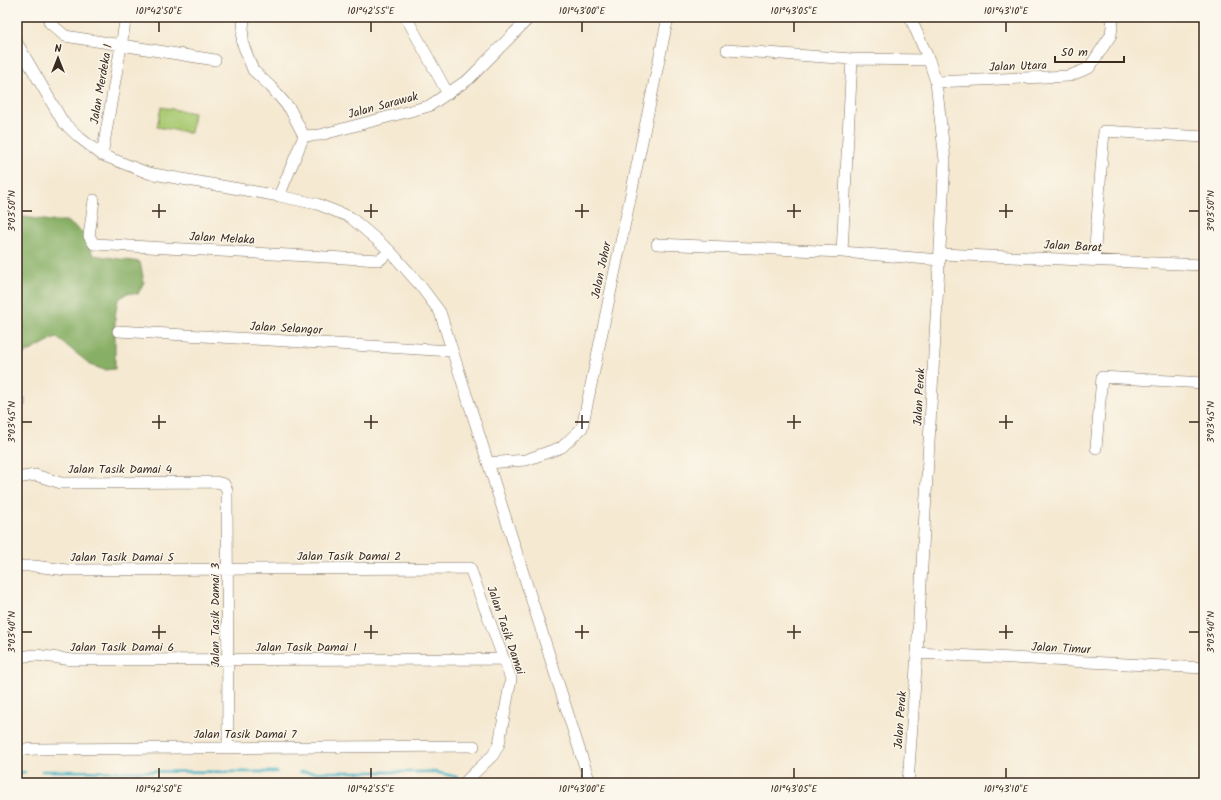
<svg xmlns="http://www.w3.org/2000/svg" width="1221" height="800" font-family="Kalam,sans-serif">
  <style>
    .green { fill: #aacb73; stroke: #727a48 }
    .forest { fill: #87af65; stroke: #616c42 }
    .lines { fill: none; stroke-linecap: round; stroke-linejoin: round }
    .stream { stroke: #4bb5c8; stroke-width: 2.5 }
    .street-casing { stroke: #7c6d5d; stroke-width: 12 }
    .street { stroke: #fff; stroke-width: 11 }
    .ticks { fill: none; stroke: #3b2a1e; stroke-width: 1.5 }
    .labels { text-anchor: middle; stroke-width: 3; stroke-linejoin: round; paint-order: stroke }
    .street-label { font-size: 12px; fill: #3b2a1e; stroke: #fbf7ec }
    .neatline { fill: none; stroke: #3b2a1e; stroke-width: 1.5 }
    .ticks-label { font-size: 10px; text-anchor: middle; fill: #3b2a1e }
  </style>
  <rect width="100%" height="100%" fill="#fbf7ec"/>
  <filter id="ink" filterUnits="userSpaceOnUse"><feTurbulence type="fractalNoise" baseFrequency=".025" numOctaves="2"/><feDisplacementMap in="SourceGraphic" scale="8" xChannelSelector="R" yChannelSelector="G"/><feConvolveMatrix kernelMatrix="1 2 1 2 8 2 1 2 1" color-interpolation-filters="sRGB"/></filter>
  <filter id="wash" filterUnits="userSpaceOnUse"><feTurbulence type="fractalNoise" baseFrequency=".012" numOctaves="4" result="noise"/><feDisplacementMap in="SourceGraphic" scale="16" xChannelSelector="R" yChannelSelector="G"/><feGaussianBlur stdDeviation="0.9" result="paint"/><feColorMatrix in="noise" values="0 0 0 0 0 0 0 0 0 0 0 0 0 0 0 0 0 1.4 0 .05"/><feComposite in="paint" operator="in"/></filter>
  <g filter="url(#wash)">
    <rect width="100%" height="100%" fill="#f5e9d2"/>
    <path class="green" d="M161,107L194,113L191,133L157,127Z"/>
    <path class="forest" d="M17,216L51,221H66L84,233L93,255L140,262L144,282L138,294L127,293L118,300L115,316V369L104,370L91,365L56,337L17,358Z"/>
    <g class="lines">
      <path class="stream" d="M42,771L277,772
        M300,772H435L457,777
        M17,773L25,772"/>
    </g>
  </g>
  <g filter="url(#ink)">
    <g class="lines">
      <defs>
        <path id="street" d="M244,17L242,42L253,70L271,87L290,109L304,136
          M406,17L448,94
          M49,22L65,36L215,60
          M17,43L63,122L80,138L102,155L148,173L279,196L317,204L350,217L390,251L419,284L440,312L590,783
          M727,50L852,59L929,60
          M936,82L1069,76L1089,68L1111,35L1113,17
          M102,155L126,17
          M279,196L304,136L320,135L429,106L469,79L527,20V17
          M94,200L89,236L94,244L380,260L390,251
          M657,244L842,252L940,260
          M842,252L852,59
          M940,254L1204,265
          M1094,260L1104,131L1204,137
          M118,331L452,351
          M17,401L20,402
          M1096,448L1102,377L1204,383
          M488,463L526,460L562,447L582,428L668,17
          M17,478L35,475L61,483L216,482L224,484L227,490L228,748
          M17,566H34L67,570L470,568L511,679L499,744L493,755L464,783
          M917,653L1204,668
          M17,657L36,655L73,660L504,659
          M17,750L39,749L474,746
          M908,783L917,653L945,160L936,82L929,60L910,17"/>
      </defs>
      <use href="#street" class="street-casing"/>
      <use href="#street" class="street"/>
    </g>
  </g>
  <path class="ticks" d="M159,22V32M371,22V32M582,22V32M794,22V32M1006,22V32M159,204V218M371,204V218M582,204V218M794,204V218M1006,204V218M22,211H32M152,211H166M364,211H378M575,211H589M787,211H801M999,211H1013M1189,211H1199M159,415V429M371,415V429M582,415V429M794,415V429M1006,415V429M22,422H32M152,422H166M364,422H378M575,422H589M787,422H801M999,422H1013M1189,422H1199M159,625V639M371,625V639M582,625V639M794,625V639M1006,625V639M22,632H32M152,632H166M364,632H378M575,632H589M787,632H801M999,632H1013M1189,632H1199M159,768V778M371,768V778M582,768V778M794,768V778M1006,768V778"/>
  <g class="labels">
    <g class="street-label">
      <text transform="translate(1018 66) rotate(-2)" y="4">Jalan Utara</text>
      <text transform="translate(101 84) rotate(-80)" y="4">Jalan Merdeka 1</text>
      <text transform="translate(383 105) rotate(-15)" y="4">Jalan Sarawak</text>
      <text transform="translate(222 238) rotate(3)" y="4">Jalan Melaka</text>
      <text transform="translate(1073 246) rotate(3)" y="4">Jalan Barat</text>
      <text transform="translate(601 270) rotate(-78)" y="4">Jalan Johor</text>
      <text transform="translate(286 328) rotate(3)" y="4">Jalan Selangor</text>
      <text transform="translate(919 397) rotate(-87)" y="4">Jalan Perak</text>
      <text x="120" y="473">Jalan Tasik Damai 4</text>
      <text x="349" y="560">Jalan Tasik Damai 2</text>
      <text x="122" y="561">Jalan Tasik Damai 5</text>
      <text transform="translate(215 615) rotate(-90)" y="4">Jalan Tasik Damai 3</text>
      <text transform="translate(506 630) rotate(71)" y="4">Jalan Tasik Damai</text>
      <text x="122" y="651">Jalan Tasik Damai 6</text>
      <text x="306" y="651">Jalan Tasik Damai 1</text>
      <text transform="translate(1061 648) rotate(3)" y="4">Jalan Timur</text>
      <text transform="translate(900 720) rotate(-86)" y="4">Jalan Perak</text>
      <text x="245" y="738">Jalan Tasik Damai 7</text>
    </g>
  </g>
  <rect width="1221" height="800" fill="none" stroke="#fbf7ec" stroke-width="44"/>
  <g transform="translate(58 58)" stroke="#fbf7ec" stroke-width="3" paint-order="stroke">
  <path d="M0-3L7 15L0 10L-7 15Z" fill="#3b2a1e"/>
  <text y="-6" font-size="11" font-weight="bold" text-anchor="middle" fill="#3b2a1e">N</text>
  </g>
  <path d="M1055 56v6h69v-6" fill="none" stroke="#3b2a1e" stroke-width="2"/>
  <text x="1061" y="56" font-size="12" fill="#3b2a1e" stroke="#fbf7ec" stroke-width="3" paint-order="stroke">50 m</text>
  <rect x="22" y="22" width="1177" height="756" class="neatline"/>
  <g class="ticks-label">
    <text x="159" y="14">101°42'50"E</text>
    <text x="371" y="14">101°42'55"E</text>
    <text x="582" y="14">101°43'00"E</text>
    <text x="794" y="14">101°43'05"E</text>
    <text x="1006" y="14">101°43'10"E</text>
    <text transform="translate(11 211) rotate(-90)" y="4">3°03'50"N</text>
    <text transform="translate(1210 211) rotate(-90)" y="4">3°03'50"N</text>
    <text transform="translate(11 422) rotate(-90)" y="4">3°03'45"N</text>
    <text transform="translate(1210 422) rotate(-90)" y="4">3°03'45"N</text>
    <text transform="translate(11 632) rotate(-90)" y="4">3°03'40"N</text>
    <text transform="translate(1210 632) rotate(-90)" y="4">3°03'40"N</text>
    <text x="159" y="792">101°42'50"E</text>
    <text x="371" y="792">101°42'55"E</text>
    <text x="582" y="792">101°43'00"E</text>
    <text x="794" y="792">101°43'05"E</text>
    <text x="1006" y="792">101°43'10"E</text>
  </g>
</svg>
